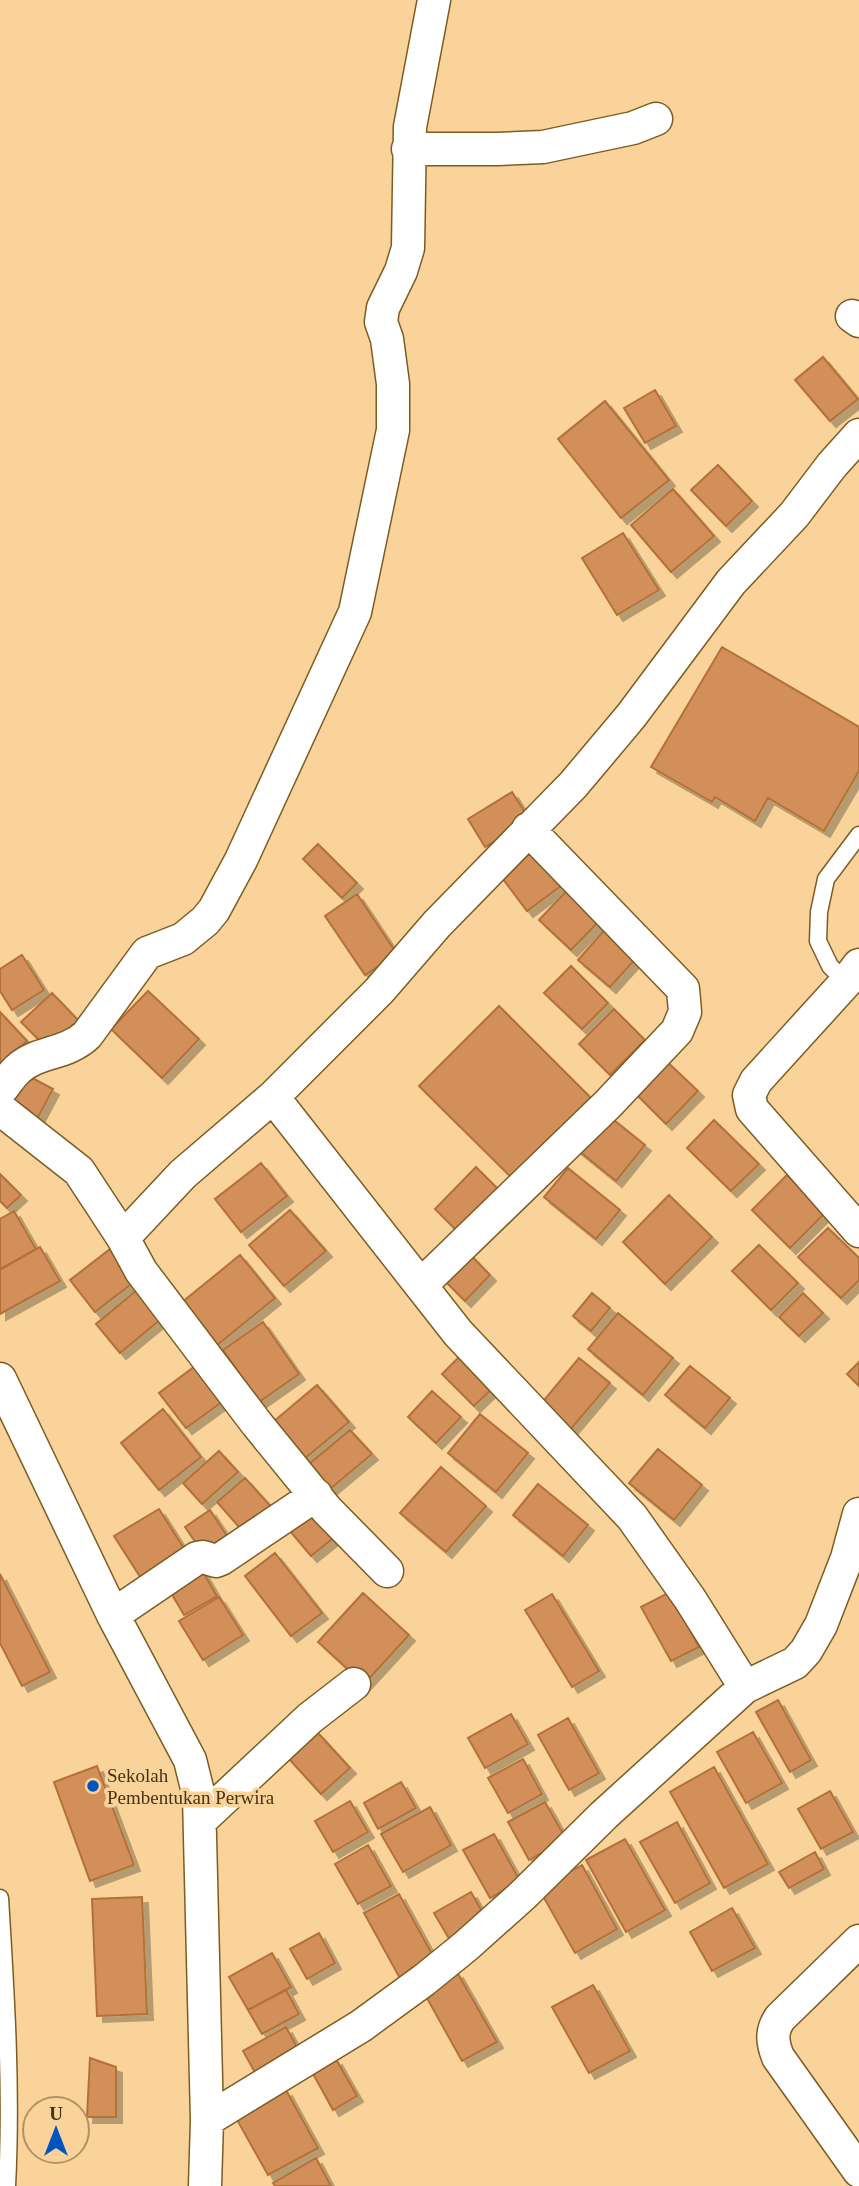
<svg xmlns="http://www.w3.org/2000/svg" width="859" height="2186" font-family="Georgia,serif">
  <style>
    .building { fill: #d28f5a; stroke: #b2713b; stroke-width: 2; filter: url(#shadow) }
    .lines { fill: none; stroke-linecap: round; stroke-linejoin: round }
    .service-casing { stroke: #7d5c22; stroke-width: 19 }
    .minor-casing { stroke: #7d5c22; stroke-width: 35 }
    .service { stroke: #fff; stroke-width: 16 }
    .minor { stroke: #fff; stroke-width: 32 }
    .poi-dot { fill: #0054bd; stroke: #f9d399; stroke-width: 2.5 }
    .labels { text-anchor: middle; stroke-width: 7; stroke-linejoin: round; paint-order: stroke }
    .poi-label { font-size: 19px; fill: #463314; stroke: #f9d399; text-anchor: start }
  </style>
  <defs>
    <filter id="shadow"><feDropShadow dx="6" dy="6" stdDeviation="0" flood-color="#0004"/></filter>
  </defs>
  <rect width="100%" height="100%" fill="#f9d399"/>
  <path class="building" d="M823,357L858,399L830,421L795,380Z
    M655,390L676,426L645,443L624,408Z
    M605,401L669,480L621,518L558,439Z
    M718,465L752,501L726,526L691,490Z
    M673,489L714,536L671,572L631,525Z
    M623,533L659,590L617,615L582,558Z
    M722,647L859,727V771L824,831L768,798L755,821L715,797L712,802L651,767Z
    M512,792L530,820L485,847L468,819Z
    M534,843L565,883L527,911L497,871Z
    M318,844L357,883L342,898L303,859Z
    M574,883L606,914L571,950L539,920Z
    M357,894L397,954L365,975L325,916Z
    M607,927L639,955L610,987L578,960Z
    M22,955L44,990L12,1010L0,991V969Z
    M571,966L608,1003L582,1029L544,993Z
    M148,991L199,1039L162,1078L111,1029Z
    M52,993L79,1021L49,1050L21,1022Z
    M499,1006L598,1105L518,1184L419,1086Z
    M614,1009L645,1040L610,1075L579,1044Z
    M0,1012L27,1041L0,1065Z
    M660,1055L698,1091L666,1124L628,1086Z
    M21,1072L53,1089L36,1121L3,1104Z
    M604,1112L645,1145L616,1181L574,1147Z
    M714,1120L759,1164L731,1191L687,1148Z
    M261,1163L287,1196L241,1232L215,1199Z
    M476,1167L507,1198L466,1240L435,1209Z
    M568,1168L620,1210L596,1239L544,1197Z
    M0,1174L21,1195L7,1208L0,1201Z
    M787,1175L825,1213L790,1248L752,1210Z
    M669,1195L712,1237L665,1284L623,1242Z
    M290,1210L326,1251L284,1286L249,1245Z
    M14,1211L36,1249L0,1269V1219Z
    M828,1228L859,1258V1280L841,1298L798,1257Z
    M759,1245L798,1283L771,1310L732,1271Z
    M114,1246L139,1278L95,1312L70,1280Z
    M462,1246L490,1275L465,1301L436,1272Z
    M40,1247L60,1281L0,1314V1270Z
    M240,1255L275,1298L211,1350L175,1308Z
    M143,1285L167,1314L120,1353L96,1324Z
    M592,1293L610,1308L591,1331L573,1316Z
    M803,1293L823,1313L799,1336L779,1317Z
    M618,1313L673,1358L643,1395L588,1349Z
    M263,1322L299,1374L259,1402L223,1350Z
    M465,1351L497,1384L474,1406L442,1374Z
    M579,1358L610,1383L570,1430L540,1405Z
    M202,1361L229,1397L186,1428L159,1393Z
    M859,1362V1386L847,1374Z
    M690,1366L730,1398L705,1428L665,1395Z
    M317,1385L349,1422L298,1464L267,1427Z
    M432,1391L461,1417L436,1443L408,1417Z
    M163,1409L201,1457L159,1490L121,1443Z
    M480,1414L528,1453L496,1492L448,1453Z
    M350,1430L372,1454L330,1489L309,1464Z
    M658,1449L702,1485L674,1520L629,1483Z
    M219,1451L238,1472L202,1504L183,1483Z
    M441,1467L486,1506L446,1552L400,1513Z
    M245,1478L275,1511L247,1536L217,1502Z
    M538,1484L588,1525L563,1556L513,1515Z
    M315,1499L342,1531L311,1556L284,1524Z
    M159,1509L190,1558L146,1586L114,1536Z
    M210,1510L227,1536L202,1552L185,1527Z
    M275,1553L322,1613L291,1636L245,1576Z
    M200,1567L217,1596L184,1615L167,1586Z
    M0,1574L50,1672L22,1686L0,1643Z
    M670,1592L699,1647L671,1661L641,1607Z
    M363,1593L409,1635L364,1684L318,1642Z
    M552,1594L599,1671L572,1687L525,1610Z
    M219,1597L243,1635L203,1660L179,1621Z
    M778,1700L811,1760L790,1772L756,1712Z
    M511,1714L528,1744L485,1768L468,1738Z
    M568,1718L599,1773L569,1790L538,1735Z
    M753,1732L782,1783L746,1803L717,1752Z
    M318,1733L350,1768L321,1794L289,1759Z
    M523,1759L542,1794L508,1813L488,1778Z
    M97,1766L134,1865L90,1881L54,1782Z
    M714,1767L768,1864L724,1888L670,1792Z
    M401,1782L416,1808L378,1829L364,1803Z
    M830,1791L853,1832L821,1849L798,1809Z
    M350,1801L368,1832L333,1852L315,1821Z
    M545,1802L566,1839L529,1860L508,1822Z
    M430,1807L451,1845L403,1872L381,1834Z
    M677,1822L710,1883L675,1903L640,1842Z
    M494,1834L520,1881L490,1898L463,1850Z
    M625,1839L665,1910L626,1932L586,1860Z
    M368,1845L391,1886L358,1904L335,1864Z
    M815,1852L824,1869L789,1888L779,1872Z
    M582,1865L617,1929L575,1953L539,1889Z
    M471,1892L488,1922L451,1942L434,1913Z
    M399,1894L437,1963L402,1982L364,1913Z
    M142,1897L147,2014L97,2016L92,1899Z
    M732,1908L755,1948L712,1971L690,1932Z
    M319,1933L335,1963L307,1979L290,1949Z
    M272,1953L291,1987L248,2010L229,1977Z
    M457,1972L497,2042L462,2061L423,1991Z
    M593,1985L630,2051L589,2073L552,2007Z
    M286,1990L299,2014L262,2034L248,2010Z
    M286,2027L300,2053L257,2076L243,2051Z
    M90,2058L116,2067V2117H87Z
    M336,2059L357,2096L333,2110L312,2072Z
    M286,2090L318,2148L268,2175L236,2118Z
    M316,2158L331,2186H275L273,2183Z"/>
  <g class="lines">
    <defs>
      <path id="service" d="M846,982L830,966L818,941L819,912L826,879L859,835
        M0,1898C6,1995 12,2090 7,2186"/>
      <path id="minor" d="M408,149H498L543,147L633,128L656,119
        M852,316L859,321
        M859,965L846,982L756,1081L749,1095L752,1109L859,1231
        M0,1091C6,1084 11,1075 18,1069C37,1051 66,1055 87,1035L147,953L183,939L205,921L214,910L241,860L355,612L393,430V384L387,339L381,322L383,308L401,271L408,248L410,127L434,0
        M273,1097L458,1333L632,1517L690,1599L745,1687
        M0,1109L79,1171L123,1238L141,1271L257,1424L327,1510L387,1571
        M123,1238L183,1174L273,1097L379,991L437,924L573,785L631,716L731,582L794,515L832,465L859,435
        M421,1285L608,1104L677,1031L685,1012L683,989L528,829
        M0,1379L113,1615L190,1760L199,1796L207,2120L205,2186
        M113,1615L197,1558L203,1557L216,1561L221,1559L316,1495
        M201,1820L310,1718L354,1684
        M859,1941L780,2018C771,2031 772,2042 778,2057L859,2171
        M207,2120L361,2026L424,1980L466,1946L523,1895L604,1815L745,1687L795,1663L806,1651L821,1625L847,1558L859,1514"/>
    </defs>
    <use href="#service" class="service-casing"/>
    <use href="#minor" class="minor-casing"/>
    <use href="#service" class="service"/>
    <use href="#minor" class="minor"/>
  </g>
  <circle class="poi-dot" cx="93" cy="1786" r="7"/>
  <g class="labels">
    <g class="poi-label">
      <text x="107" y="1782">Sekolah<tspan x="107" dy="22">Pembentukan Perwira</tspan></text>
    </g>
  </g>
  <g transform="translate(56 2130)"><circle r="33" fill="#f9d399" stroke="#b19364" stroke-width="2"/>
  <path d="M0-5L12 26L0 18L-12 26Z" fill="#0054bd"/>
  <text y="-10" font-size="19" font-weight="bold" text-anchor="middle" fill="#463314">U</text>
  </g>
</svg>
